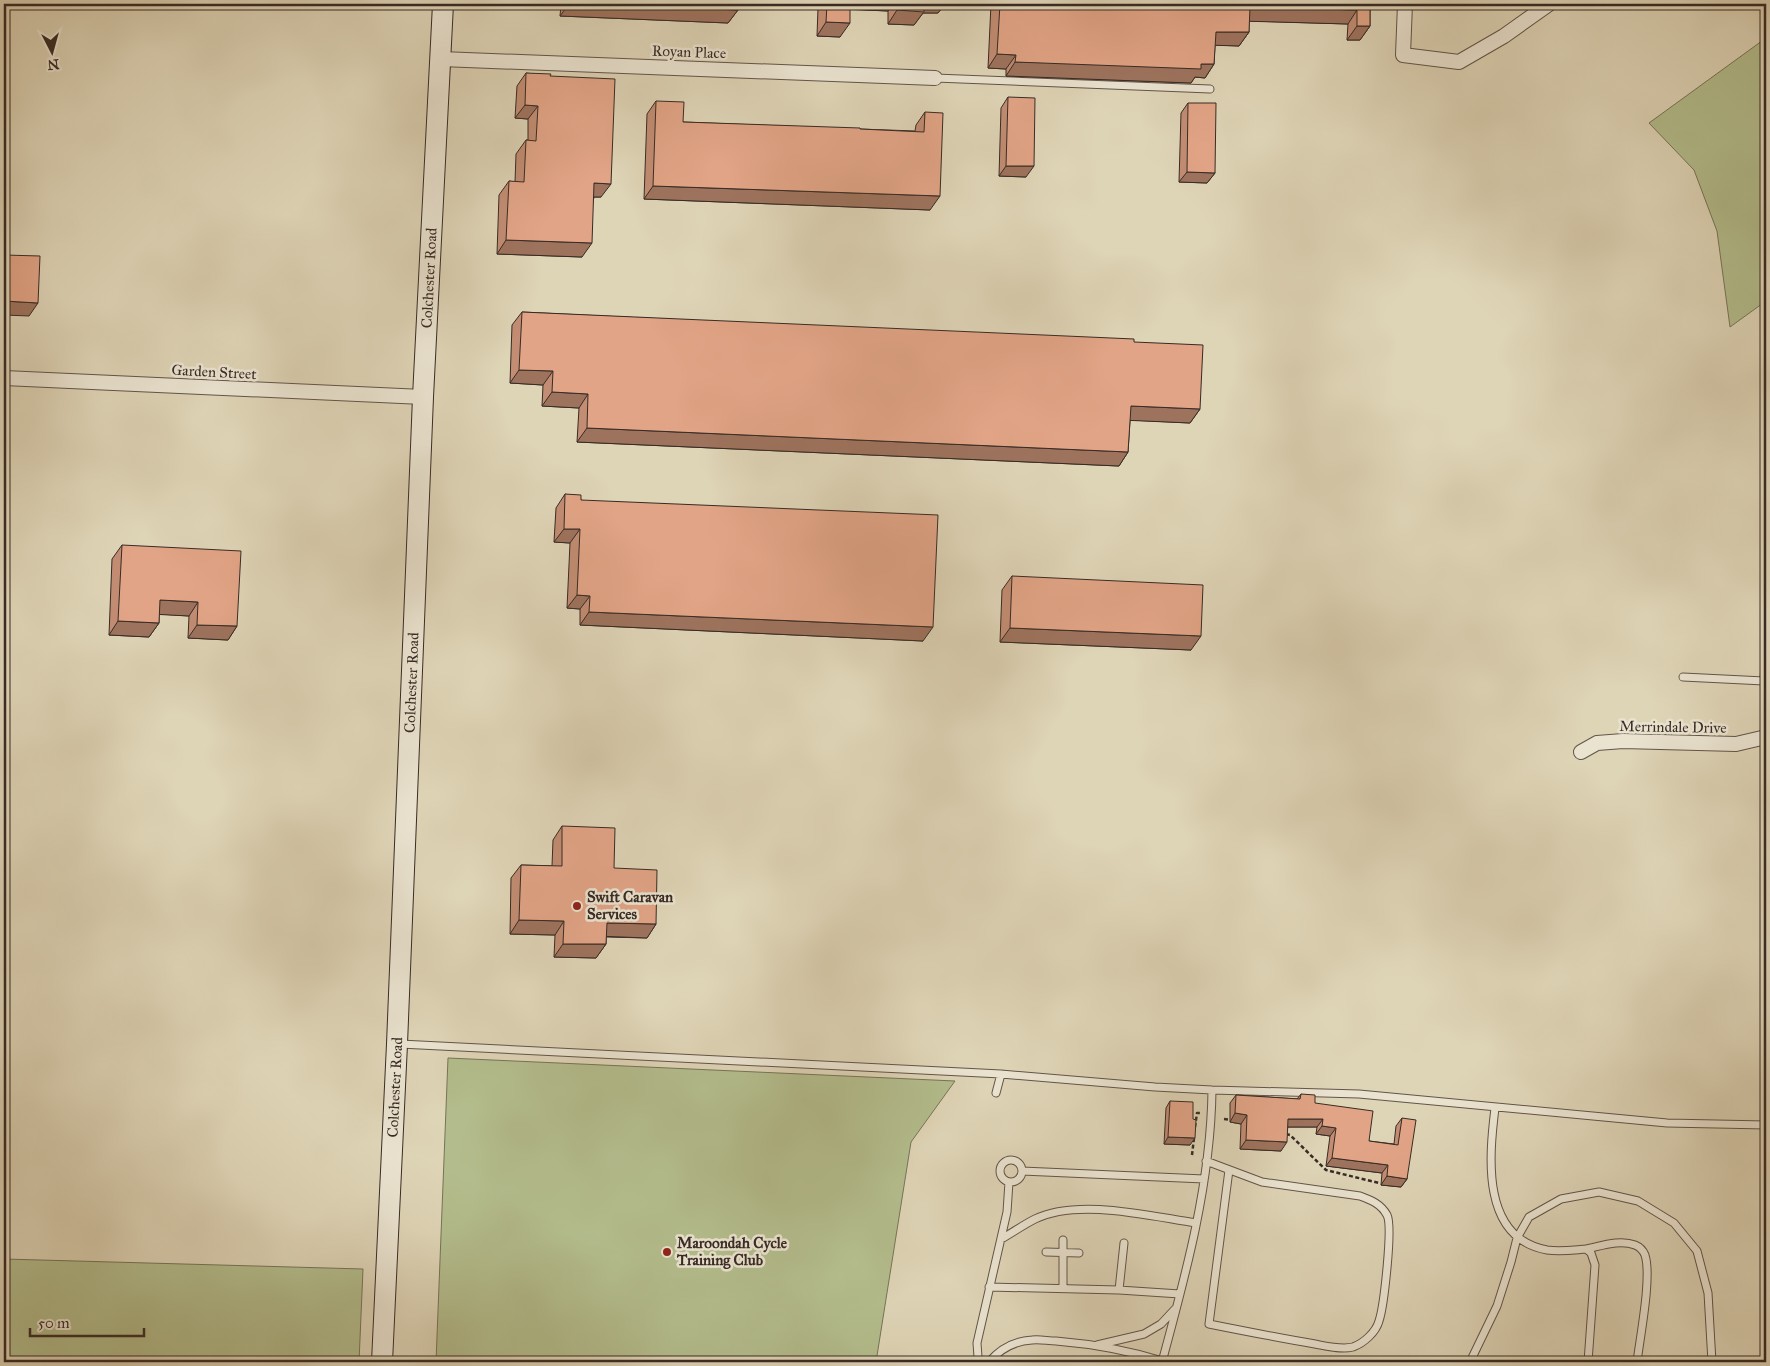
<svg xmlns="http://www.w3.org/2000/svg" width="1770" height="1366" font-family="'IM FELL Great Primer',serif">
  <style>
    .green { fill: #b3bc8c; stroke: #767458 }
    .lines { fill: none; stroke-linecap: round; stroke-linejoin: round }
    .service-casing { stroke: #625549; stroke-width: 9 }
    .minor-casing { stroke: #625549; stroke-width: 16 }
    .secondary-casing { stroke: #382b25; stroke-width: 22 }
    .path { stroke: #382b25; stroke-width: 2.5; stroke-dasharray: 4 2.5; stroke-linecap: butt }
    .service { stroke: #eae3d0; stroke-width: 7 }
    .minor { stroke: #eae3d0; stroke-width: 14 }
    .secondary { stroke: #eae3d0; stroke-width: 20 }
    .wall { fill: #c28d73; stroke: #382b25 }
    .shaded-wall { fill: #9e735e; stroke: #382b25 }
    .building { fill: #e1a486; stroke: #382b25 }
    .poi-dot { fill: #8f2418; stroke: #eae3d0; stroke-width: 2 }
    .labels { text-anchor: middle; stroke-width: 5; stroke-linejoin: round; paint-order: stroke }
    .street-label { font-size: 15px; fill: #382b25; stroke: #eae3d0 }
    .poi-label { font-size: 15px; font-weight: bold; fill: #382b25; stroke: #eae3d0; text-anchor: start }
  </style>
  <rect width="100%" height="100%" fill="#ded4b6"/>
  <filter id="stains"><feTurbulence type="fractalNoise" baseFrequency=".004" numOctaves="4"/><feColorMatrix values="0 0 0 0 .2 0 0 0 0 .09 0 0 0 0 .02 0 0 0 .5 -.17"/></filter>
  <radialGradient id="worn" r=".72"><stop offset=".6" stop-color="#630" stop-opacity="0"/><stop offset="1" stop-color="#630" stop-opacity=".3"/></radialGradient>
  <path class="green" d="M1766,38V301L1730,327L1717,231L1694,170L1649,123Z
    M448,1058L955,1081L911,1142L876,1362H436Z
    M4,1259L363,1269L359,1362H4Z"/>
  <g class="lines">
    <defs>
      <path id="service" d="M935,78L1210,89
        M1766,644L1764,681L1766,702
        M1683,677L1764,681
        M400,1044L1001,1074L1155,1087L1212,1090L1359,1094L1667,1123L1766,1125
        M996,1093L1001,1074
        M1495,1108C1489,1157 1481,1238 1547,1250C1560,1252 1573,1250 1586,1249L1591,1253L1595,1265L1588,1362
        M1000 1171a11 11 0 1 1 22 0a11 11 0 1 1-22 0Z
        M1206,1161L1262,1182L1360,1196C1371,1200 1381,1204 1387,1215C1393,1226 1384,1306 1379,1321C1376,1332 1364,1343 1353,1347C1341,1350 1326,1346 1315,1344C1279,1338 1244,1331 1209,1324L1229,1170
        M1022,1171L1204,1179
        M1001,1239C1012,1233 1023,1225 1035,1219C1078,1198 1149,1216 1196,1223
        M1063,1240V1288
        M1586,1249C1601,1246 1620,1239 1635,1245C1640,1247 1643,1250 1645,1255C1652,1277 1640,1337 1637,1362
        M1046,1252L1079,1253
        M989,1287L1119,1290L1180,1294
        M1119,1290L1124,1243
        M1097,1345L1144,1334L1161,1324L1175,1309
        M981,1362L978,1357L977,1343L1007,1212L1009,1182
        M989,1362C1000,1349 1015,1341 1032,1340C1040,1339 1048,1341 1056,1341C1093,1344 1131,1351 1166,1362
        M1162,1362C1186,1274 1211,1182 1212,1090
        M1470,1362L1497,1306L1511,1262L1517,1238L1529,1217L1561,1199L1599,1192L1638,1201L1674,1223L1697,1251L1708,1293L1712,1362
        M1765,1362L1766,1337"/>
      <path id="minor" d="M1405,4L1403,55L1459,62L1504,36L1549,4
        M441,59L935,78
        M4,378L423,397
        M1581,752L1597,743L1623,741L1736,744L1766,737"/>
      <g id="secondary">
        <path id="s1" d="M382,1362L397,1044L423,397L443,4"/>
      </g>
    </defs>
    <use href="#service" class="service-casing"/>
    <use href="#minor" class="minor-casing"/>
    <use href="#secondary" class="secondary-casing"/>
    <path class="path" d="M1224,1119L1233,1120
      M1195,1127L1197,1113H1202
      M1286,1134L1290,1135L1326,1170L1379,1183
      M1192,1155L1194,1138"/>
    <use href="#service" class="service"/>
    <use href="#minor" class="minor"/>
    <use href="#secondary" class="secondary"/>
  </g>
  <path class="wall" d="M528,4H738V10L728,23L560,16L561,5Z
    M792,4H945L938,13H923L914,25L888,24V11L850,9L840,37L817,36L818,8L792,7Z
    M991,4H1370V26L1360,40H1347L1348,24L1249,21V32L1239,46L1215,45L1214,64L1205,78L1195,77L1191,83L1006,76V69L988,68Z
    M526,73L550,76L601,197H594L582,257L497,254L499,195L509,181L515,182L516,154L526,140H528V119L515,118L517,86Z
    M1008,97L1026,177L999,176L1001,108Z
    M656,101L683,122L860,129L915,131L916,125L925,112L930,210L644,199L647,114Z
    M1188,103L1215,173L1207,183L1179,182L1181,113Z
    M522,312L1134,342L1200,409L1190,423L1130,420L1128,452L1119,466L577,442L579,408L542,406L543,385L510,383L512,325Z
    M565,494L581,500L923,641L580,625V609L567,608L570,543L554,542L556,508Z
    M122,545L237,626L228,640L188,638L189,616L159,614V623L149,637L109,635L112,559Z
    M1012,576L1191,650L1000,642L1002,590Z
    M562,826L614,868L656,924L647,938L606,937V944L596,958L554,957L555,935L510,934L511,878L521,865L552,866L553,840Z
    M1301,1094L1369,1141L1394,1144L1396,1126L1402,1118L1407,1179L1401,1187L1381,1185L1382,1173L1326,1166L1330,1136L1316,1134L1317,1127H1288L1281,1151L1240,1149L1241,1124L1230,1122V1103L1236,1095L1297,1099Z
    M1170,1101L1193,1119L1190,1145L1164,1144L1166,1108Z"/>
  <path class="shaded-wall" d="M528,4H562L561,5Z
    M569,4H601L738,10L728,23L560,16Z
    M794,4H821L818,8L792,7Z
    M845,4H894L888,11L841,9Z
    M921,4H945L938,13H923L914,25L888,24L897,10Z
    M1250,7L1357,10L1348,24L1240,21Z
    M826,22L850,23L840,37L817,36Z
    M1357,26H1370L1360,40H1347Z
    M1216,32H1249L1239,46L1206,45Z
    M997,54L1016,55L1006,69L988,68Z
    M1015,62L1201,64H1214L1205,78L1195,77L1191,83L1006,76Z
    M525,105L538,106L528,119L515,118Z
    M1006,166H1034L1026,177L999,176Z
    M1187,172L1215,173L1207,183L1179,182Z
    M594,183L611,184L601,197H585Z
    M653,186L940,196L930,210L644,199Z
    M506,240L592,243L582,257L497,254Z
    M4,301L38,303L29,316L4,315Z
    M519,370L553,371L543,385L510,383Z
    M552,392L588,394L579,408L542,406Z
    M1131,406L1200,409L1190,423L1121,420Z
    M587,428L1128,452L1119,466L577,442Z
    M564,529H580L570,543L554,542Z
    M577,595L590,596L580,609L567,608Z
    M160,600L198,602L189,616L150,614Z
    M589,612L933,627L923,641L580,625Z
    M118,621L159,623L149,637L109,635Z
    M197,625L237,626L228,640L188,638Z
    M1010,628L1201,636L1191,650L1000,642Z
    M519,920L564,921L555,935L510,934Z
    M607,923L656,924L647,938L597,936Z
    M563,944H606L596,958L554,957Z
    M1235,1113L1247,1115L1241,1124L1230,1122Z
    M1288,1119H1323L1317,1127H1282Z
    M1322,1126L1336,1128L1330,1136L1316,1134Z
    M1168,1137L1195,1138L1190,1145L1164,1144Z
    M1246,1140L1287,1142L1281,1151L1240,1149Z
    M1332,1158L1388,1165L1382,1173L1326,1166Z
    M1387,1176L1407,1179L1401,1187L1381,1185Z"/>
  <path class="building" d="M601,4H738V10Z
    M827,4H850V23L826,22Z
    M898,4H924V12L897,10Z
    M1000,4H1370V26H1357V10L1250,7L1249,32H1216L1214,64H1201V69L1015,62L1016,55L997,54Z
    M526,73L551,74L550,76L615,79L611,184L594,183L592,243L506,240L509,181L524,182L526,140L536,141L538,106L525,105Z
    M1008,97L1035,98L1034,166H1006Z
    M656,101L684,102L683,122L860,128V129L924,132L925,112L943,113L940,196L653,186Z
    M1188,103H1216L1215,173L1187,172Z
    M4,255L40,256L38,303L4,301Z
    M522,312L1134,339V342L1203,345L1200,409L1131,406L1128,452L587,428L588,394L552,392L553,371L519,370Z
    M565,494L581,495V500L938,515L933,627L589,612L590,596L577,595L580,529H564Z
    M122,545L241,551L237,626L197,625L198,602L160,600L159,623L118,621Z
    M1012,576L1203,585L1201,636L1010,628Z
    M562,826L615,828L614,868L657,870L656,924L607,923L606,944H563L564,921L519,920L521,865L562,866Z
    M1301,1094L1315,1095V1103L1373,1111L1369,1141L1398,1145L1402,1118L1416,1120L1407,1179L1387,1176L1388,1165L1332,1158L1336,1128L1322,1126L1323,1119H1288L1287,1142L1246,1140L1247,1115L1235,1113L1236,1095L1300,1099Z
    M1170,1101L1193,1102V1119L1196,1120L1195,1138L1168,1137Z"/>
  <g class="poi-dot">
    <circle cx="577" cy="906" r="5"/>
    <circle cx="667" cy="1252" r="5"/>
  </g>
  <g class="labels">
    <g class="street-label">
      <text transform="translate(689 52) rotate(2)" y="5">Royan Place</text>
      <text dy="5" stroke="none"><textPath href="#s1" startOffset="1085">Colchester Road</textPath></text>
      <text transform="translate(214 372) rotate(3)" y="5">Garden Street</text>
      <text dy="5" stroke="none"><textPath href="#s1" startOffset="680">Colchester Road</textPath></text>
      <text transform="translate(1673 727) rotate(1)" y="5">Merrindale Drive</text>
      <text dy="5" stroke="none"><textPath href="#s1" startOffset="275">Colchester Road</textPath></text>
    </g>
    <g class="poi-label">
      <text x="587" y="902">Swift Caravan<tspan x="587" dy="17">Services</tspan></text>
      <text x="677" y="1248">Maroondah Cycle<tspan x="677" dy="17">Training Club</tspan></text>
    </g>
  </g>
  <rect width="1770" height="1366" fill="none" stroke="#ded4b6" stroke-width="20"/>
  <rect x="5" y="5" width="1760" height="1356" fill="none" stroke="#382b25" stroke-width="2.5"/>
  <rect x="10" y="10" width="1750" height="1346" fill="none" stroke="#382b25"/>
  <g transform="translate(52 52) rotate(174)" stroke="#eae3d0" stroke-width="4" paint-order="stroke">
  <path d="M0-4L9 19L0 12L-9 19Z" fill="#382b25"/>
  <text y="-8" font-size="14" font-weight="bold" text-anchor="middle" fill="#382b25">N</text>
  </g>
  <path d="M30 1328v8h114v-8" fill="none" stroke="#382b25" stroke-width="2.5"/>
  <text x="38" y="1328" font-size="15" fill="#382b25" stroke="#eae3d0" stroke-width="4" paint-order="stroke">50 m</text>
  <rect width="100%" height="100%" filter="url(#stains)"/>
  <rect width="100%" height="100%" fill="url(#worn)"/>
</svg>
